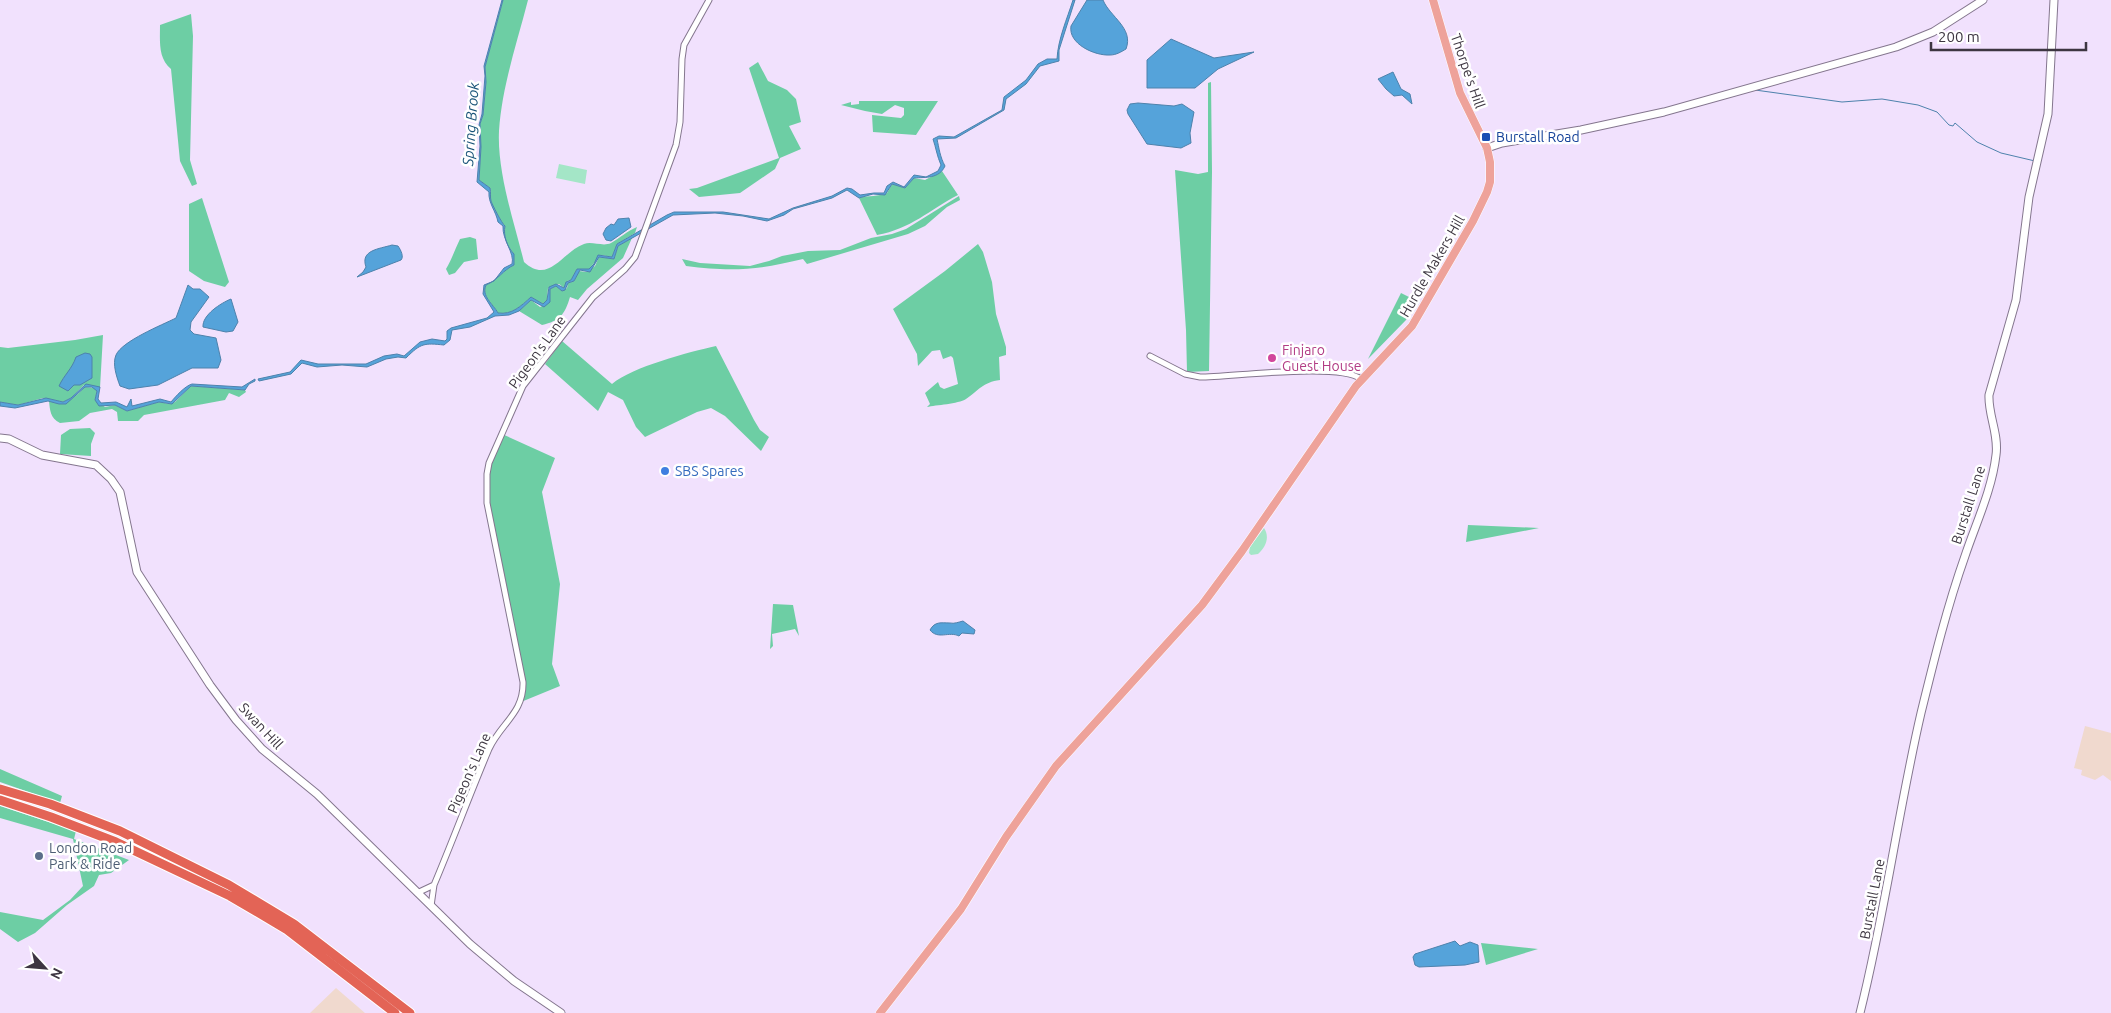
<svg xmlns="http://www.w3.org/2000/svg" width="2111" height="1013" font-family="Ubuntu,sans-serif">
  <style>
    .industrial { fill: #f0d9ce }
    .green { fill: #a4e6c7 }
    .forest { fill: #6dcea4 }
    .water { fill: #55a3da; stroke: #4e82ac }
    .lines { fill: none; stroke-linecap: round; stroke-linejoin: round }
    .stream { stroke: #4e82ac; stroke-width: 1 }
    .street-casing { stroke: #84768e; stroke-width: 7 }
    .secondary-casing { stroke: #84768e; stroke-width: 9 }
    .primary-casing { stroke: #fff; stroke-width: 9 }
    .highway-casing { stroke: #fff; stroke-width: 11 }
    .street { stroke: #fff; stroke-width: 5 }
    .secondary { stroke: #fff; stroke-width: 7 }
    .primary { stroke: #eea29a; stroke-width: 8 }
    .highway { stroke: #e36456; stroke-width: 9 }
    .transit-dot { fill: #1a4fb4; stroke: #fff; stroke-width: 2 }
    .hotel-dot { fill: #d1479c; stroke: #fff; stroke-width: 2 }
    .shop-dot { fill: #3f7fe0; stroke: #fff; stroke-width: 2 }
    .service-dot { fill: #5c6f8a; stroke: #fff; stroke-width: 2 }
    .labels { text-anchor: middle; stroke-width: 5; stroke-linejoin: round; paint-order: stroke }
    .street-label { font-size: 14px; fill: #3d3641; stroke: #fff }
    .transit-label { font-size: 14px; fill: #164399; stroke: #fff; text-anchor: start }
    .hotel-label { font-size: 14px; fill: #b23c85; stroke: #fff; text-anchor: start }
    .shop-label { font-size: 14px; fill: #366cbe; stroke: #fff; text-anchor: start }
    .service-label { font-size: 14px; fill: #4e5e75; stroke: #fff; text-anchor: start }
    .water-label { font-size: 15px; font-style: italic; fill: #1a5479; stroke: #fff }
  </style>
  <rect width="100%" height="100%" fill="#f1e1fd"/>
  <path class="industrial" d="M2085,726L2111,733V781L2103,775L2095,780L2081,775L2082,770L2074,768Z
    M336,988L365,1013H310Z"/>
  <path class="green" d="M559,164L587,170L585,184L556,178Z
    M1264,528C1270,537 1266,547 1258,554L1251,555L1249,553L1250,547Z"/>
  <path class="forest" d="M503,0H528C517,43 502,86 499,131C497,172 514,222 524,262C549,285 562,252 584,244C592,241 603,247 611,243C620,238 627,231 637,227L635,233L617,244L612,257L601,255L589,269H577L571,280L567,281L564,288L559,284L548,288L547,300L543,304L531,297C521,306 512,315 498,313C493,304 481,296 486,285C498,280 503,270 514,265V254C507,247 503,235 505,226C502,224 492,204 491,201C490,197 491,193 490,188L479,180L481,147L480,124L483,115L486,82L485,67Z
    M191,14L193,36L190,160L197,184L192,186L180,161L171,69C158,58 160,42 160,25Z
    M758,62L768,81L787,90L796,99L801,122L789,126L801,149L780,158L775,169L740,193L699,197L689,189L697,188L779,158L749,68Z
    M1211,82L1212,172L1209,371L1187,372L1186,330L1175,170L1198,174L1208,172V83Z
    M859,101H938L916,135L873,132L872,115L901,118L904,115V108L895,105L882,114L865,111L841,105L851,102V105L859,104Z
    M942,171L958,195C929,210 911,229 877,235L859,198C869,195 878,197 887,193L892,184L905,188L914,178L925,180Z
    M959,196L960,200L947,207L925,226L908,234L807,264L803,259C758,270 732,272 686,266L682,259L700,263L750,266L769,261L782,256L808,251L840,250L871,238L892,234L906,229Z
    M202,198L229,282L225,287L204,281L189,271V204Z
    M470,237L476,239L478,259L464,262L455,273L449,275L446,269C452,259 455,249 460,239Z
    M632,238L623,258L587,289L578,300L570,297C565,314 560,321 542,325L519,311L531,300L540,307L550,302V289L556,286L562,291L567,288L568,283L574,281L579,271L587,272L595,266L599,257L614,259L618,246Z
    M978,244L983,252L992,282L996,314L1006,347V355L999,357L1000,380C983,382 978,391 966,399C958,404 936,405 927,407L930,404L925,393L938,382L940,387L944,389L958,384L953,358L951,356L943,359L940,350L932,351L918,366L917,354L893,309L945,271Z
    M1401,293L1417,301L1406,320L1368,359Z
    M103,335L100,388L84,385L71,398L63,402L43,398L18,405L0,402V347L8,348L75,340Z
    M562,341L612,384C632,367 689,352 716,346L754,420L760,430L769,437L761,451L725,416L711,408L697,412L645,437L636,427L623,400L608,392L598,411L545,364Z
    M191,386L245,390L246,392L239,397L229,393L225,400L144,415L138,421H118L117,412L112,409L90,413L79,421L60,423C50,418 50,410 49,401C66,406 73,399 85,387L95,388L97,391L95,400L105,407L115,405L127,411L159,402L170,404L175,402Z
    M90,428L95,433L91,444V456L60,454L61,435L70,429Z
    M502,434L555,458L542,492L560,584L552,664L560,686L521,702L523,689L489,513L487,474Z
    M1468,525L1539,528L1466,542Z
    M773,604L793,605L799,636L795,629L772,634L773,646L770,649Z
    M0,769L62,796L60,803L0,782Z
    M0,806L76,831L74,839L129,860L111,873L99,875L94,886L67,905L35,933L18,942L0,929V912L43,920L70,900L83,886L73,839L0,818Z
    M1481,943L1538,949L1486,965Z"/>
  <path class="water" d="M502,0H503L485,67L486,82L483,115L480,124L481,147L479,180L490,188C491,193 490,197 491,201C492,204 502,224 505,226C503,235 507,247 514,254V265C503,270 498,280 486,285C481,296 493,304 498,313C512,315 521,306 531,297L543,304L547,300L549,287L556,284L564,288L566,282L571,280L577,269H589L594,264L598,255L612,257L617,244L667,215L674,212H723L769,219L793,208L832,196L847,188L852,189L860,195L874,193H884L887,186L893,182L904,187L914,175L926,177L938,171L941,165C937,156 936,148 933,139L939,136L954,137L1002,110L1004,97L1026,80L1038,64L1047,59H1057C1058,39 1067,19 1073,0H1075L1059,50V61L1040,66L1026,84L1006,99L1004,110L956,138L937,139C939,148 940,157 945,166C939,179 926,177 914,178L905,188L892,184L885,195L873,194L859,198L847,190L832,198L793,209L784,215L767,221L743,216L715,213L673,215L618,246L614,259L599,257L590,272L580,270L574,281L568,283L565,290L562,291L556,286L550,289V302L544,307L531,300L519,311L509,315L495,316L470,327L452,330L450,340L444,345C424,343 421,343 406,358L398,357L386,359L367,367L342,365L317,367L302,363L291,374L259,381L258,379L290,372L301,360L318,364H366L384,356L397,354L404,356L420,342L432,339L445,341L447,339V331L451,328L487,318L494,312L483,294L484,285L494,281L504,268L512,264C515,253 502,240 503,226L498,222C496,211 488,203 489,192L477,182L480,146L479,125L482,114L485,76L484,66Z
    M1087,0H1103C1110,17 1134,28 1126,49C1121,52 1116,55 1110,55C1095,56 1068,44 1071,26Z
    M1171,39L1214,58L1254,52L1218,69L1195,88H1147V60Z
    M1393,72L1401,89L1410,94L1412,104L1402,95L1394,96L1386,89L1378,79Z
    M1138,103L1174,106L1182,104L1194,112L1190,133L1191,143L1181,148L1147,144L1128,114L1127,110L1130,104Z
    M629,218L631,227L611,241L606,240L603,234L606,228L611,224L614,225L618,219Z
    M392,245L398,246C401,250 404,257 401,260L357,277L363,272L366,267C360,250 379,249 392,245Z
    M188,285L193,289H200L209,297L191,322L190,330L194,334L216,338L221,360L218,368H192L158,385L129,389L120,386C117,378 112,364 116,355C122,341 162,325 176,318Z
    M231,299L238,322L233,331L226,332L203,327C202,315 221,303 231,299Z
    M85,353L90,354L92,357V378L80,385H74L68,391L59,386C64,375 72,369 76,357Z
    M255,379V381L249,384L245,390L191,386L172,404L159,402L127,411L115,405L99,406L95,400L97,391L92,387H85L66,404H59L48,401L15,408L0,406V402L18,405L46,398L63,402L71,398L86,384L100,387L98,399L101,403L116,402L127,407L131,399L132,406L160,399L171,402C176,396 185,386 192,384L242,387Z
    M963,621L975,630L974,634L962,633L959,636C949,631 938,640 930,630C935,621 941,623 950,623C954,624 959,622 963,621Z
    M1455,941L1460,946L1470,942L1478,945L1479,962L1465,965L1419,967L1415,965L1413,957L1415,954Z"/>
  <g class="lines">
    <path class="stream" d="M1755,90L1842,102L1882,99L1918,105L1937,112L1949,125L1953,126L1955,123L1977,142L2001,153L2035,161"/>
    <defs>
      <path id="street" d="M1150,356L1185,374L1200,377C1232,377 1340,362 1361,379
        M417,893L434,885
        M431,906L434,885C453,840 470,794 489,749C501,723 524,713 523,682L487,503V474L489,463L523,386L593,297L625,269L635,257L676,145L680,122L682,59L684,45L709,0"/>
      <path id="secondary" d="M1487,148L1502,143L1581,130L1664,112L1896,47L1933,32L1983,0
        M0,438L9,439L42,455L96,465L111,479L120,492L137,572L210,685L236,720L262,749L317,794L470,944L514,981L561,1013
        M1860,1013C1885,914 1898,812 1921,713C1934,660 1947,607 1965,556C1976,523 1992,490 1996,455C1999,434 1988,415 1989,395L2016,300L2029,197L2048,114L2054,0"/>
      <path id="primary" d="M880,1013L961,909L1006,837L1056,766L1202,605L1242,551L1356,386L1412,326L1473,221L1487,192L1490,182V162L1487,148L1460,93L1433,0"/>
      <path id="highway" d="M0,789L50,804L120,831L229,885L294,924L410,1013
        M0,800L51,817L116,842L230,896L286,929L395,1013"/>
    </defs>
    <use href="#street" class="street-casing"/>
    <use href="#secondary" class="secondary-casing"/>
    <use href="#primary" class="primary-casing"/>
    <use href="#highway" class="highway-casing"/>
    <use href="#street" class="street"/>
    <use href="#secondary" class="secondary"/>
    <use href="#primary" class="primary"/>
    <use href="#highway" class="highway"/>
  </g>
  <rect class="transit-dot" x="1481" y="132" width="10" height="10" rx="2.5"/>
  <circle class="hotel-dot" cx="1272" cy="358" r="5"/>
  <circle class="shop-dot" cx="665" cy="471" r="5"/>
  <circle class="service-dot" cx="39" cy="856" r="5"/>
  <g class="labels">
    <g class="street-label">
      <text transform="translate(1468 71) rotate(71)" y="5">Thorpe's Hill</text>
      <text transform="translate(1432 266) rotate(-60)" y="5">Hurdle Makers Hill</text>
      <text transform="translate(537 352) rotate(-54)" y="5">Pigeon's Lane</text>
      <text transform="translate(1968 505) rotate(-72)" y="5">Burstall Lane</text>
      <text transform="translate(261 726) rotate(47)" y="5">Swan Hill</text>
      <text transform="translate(469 773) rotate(-66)" y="5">Pigeon's Lane</text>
      <text transform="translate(1872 899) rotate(-79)" y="5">Burstall Lane</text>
    </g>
    <g class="transit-label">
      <text x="1496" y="142">Burstall Road</text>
    </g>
    <g class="hotel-label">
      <text x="1282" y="355">Finjaro<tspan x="1282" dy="16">Guest House</tspan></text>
    </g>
    <g class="shop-label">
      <text x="675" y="476">SBS Spares</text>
    </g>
    <g class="service-label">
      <text x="49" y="853">London Road<tspan x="49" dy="16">Park &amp; Ride</tspan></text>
    </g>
    <g class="water-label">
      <text transform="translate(471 124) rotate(-86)" y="5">Spring Brook</text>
    </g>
  </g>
  <g transform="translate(45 968) rotate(116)" stroke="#ffffff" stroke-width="4" paint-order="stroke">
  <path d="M0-4L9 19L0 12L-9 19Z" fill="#3d3641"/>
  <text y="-8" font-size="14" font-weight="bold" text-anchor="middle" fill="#3d3641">N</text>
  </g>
  <path d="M1931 42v8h155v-8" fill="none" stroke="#3d3641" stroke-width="2.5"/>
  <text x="1938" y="42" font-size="15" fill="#3d3641" stroke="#ffffff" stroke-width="4" paint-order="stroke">200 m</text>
</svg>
